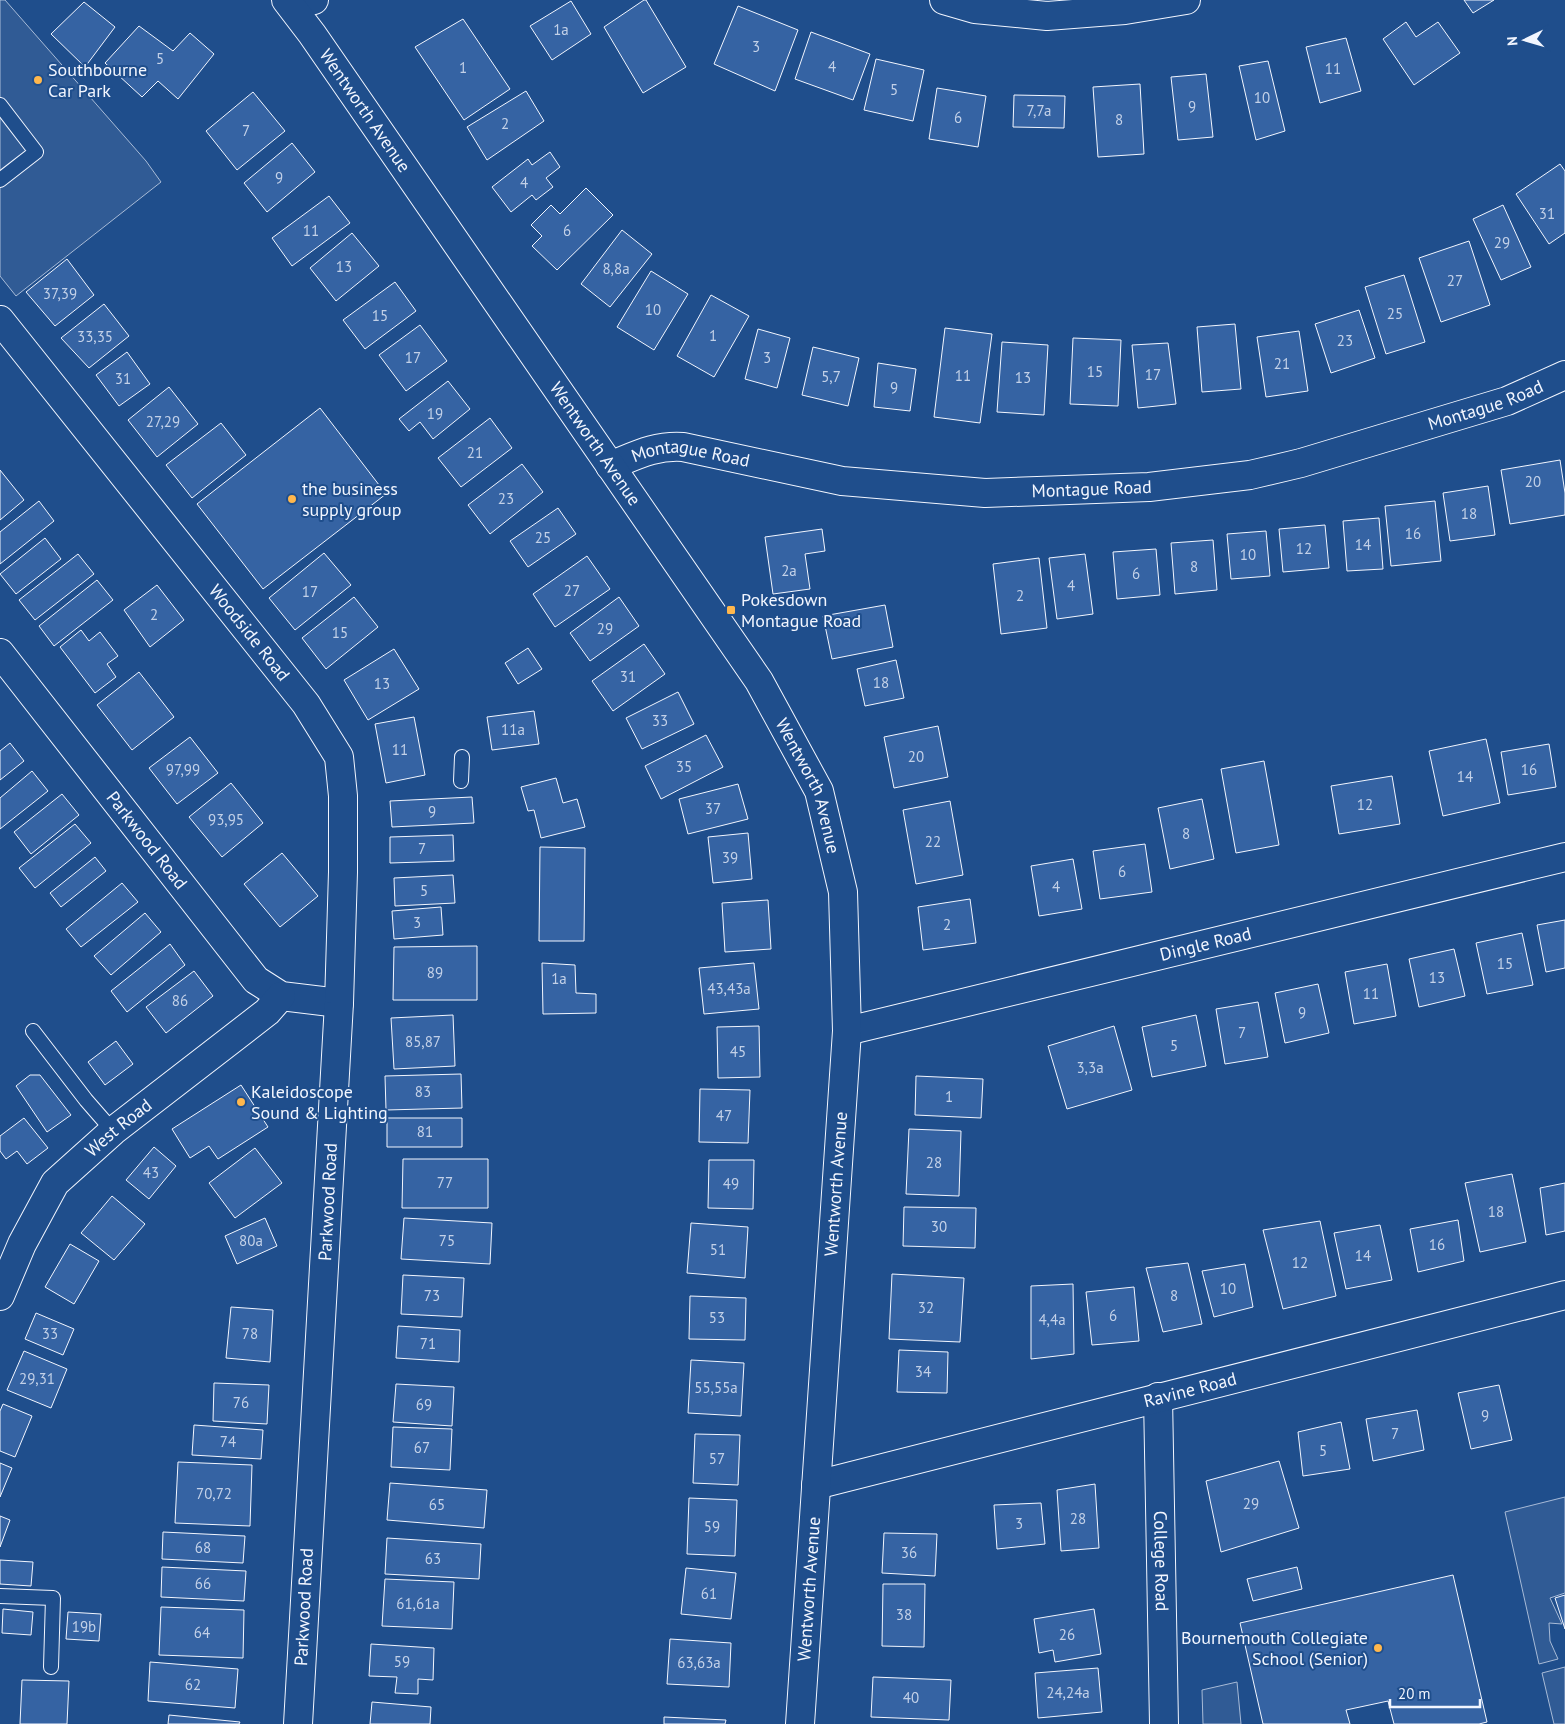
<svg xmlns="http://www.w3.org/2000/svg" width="1565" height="1724" font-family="'PT Sans',sans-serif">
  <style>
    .built { fill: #305b95; stroke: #a8bbd7 }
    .building { fill: #3563a3; stroke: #f2f6ff }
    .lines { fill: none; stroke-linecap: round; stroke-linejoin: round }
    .lane-casing { stroke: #f2f6ff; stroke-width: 16 }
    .street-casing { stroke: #f2f6ff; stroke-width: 30 }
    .secondary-casing { stroke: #f2f6ff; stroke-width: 30 }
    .lane { stroke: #1f4e8c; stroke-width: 14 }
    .street { stroke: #1f4e8c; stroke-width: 28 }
    .secondary { stroke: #1f4e8c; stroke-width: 28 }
    .poi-dot { fill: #ffb74d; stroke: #1f4e8c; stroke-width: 2 }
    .labels { text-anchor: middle; stroke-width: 4; stroke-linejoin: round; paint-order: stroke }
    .number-label { font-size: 15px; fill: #c3d1e8 }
    .poi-label { font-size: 18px; fill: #f2f6ff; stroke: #1f4e8c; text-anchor: start }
    .street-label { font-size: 18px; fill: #f2f6ff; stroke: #1f4e8c }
  </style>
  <rect width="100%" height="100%" fill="#1f4e8c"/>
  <path class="built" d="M0,0H5L146,161L161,182L16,296L0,276Z
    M1565,1497V1593L1550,1598L1562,1624L1549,1623L1550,1641L1558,1659L1539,1664L1505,1512Z
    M1565,1667V1724H1554L1542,1673Z
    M1237,1682L1241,1724H1203L1202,1690Z"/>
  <path class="building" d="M644,0H646L686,67L643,93L604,27Z
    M1464,0H1494L1473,13Z
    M571,1L591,34L552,60L530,26Z
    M84,2L115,27L85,67L51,34Z
    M738,6L798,30L775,91L714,64Z
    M463,19L510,89L464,120L415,47Z
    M1406,22L1416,37L1438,22L1460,53L1414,85L1383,39Z
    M139,26L173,51L190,33L214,54L178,99L158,81L142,97L105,63Z
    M811,32L870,54L853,100L795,79Z
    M1346,38L1361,91L1320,103L1306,47Z
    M876,59L924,70L913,121L864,110Z
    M1268,61L1285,131L1256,140L1239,66Z
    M1206,74L1213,137L1178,140L1171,77Z
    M1140,84L1144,154L1098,157L1093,87Z
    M937,88L986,96L978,147L929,139Z
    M526,91L544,121L487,160L467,127Z
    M253,92L285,131L237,170L206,131Z
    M1014,95L1065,96L1064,128L1013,127Z
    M292,143L315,172L267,212L244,183Z
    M550,152L560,167L546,178L553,187L536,200L532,195L511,212L492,187L528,159L532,165Z
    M1560,164L1565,171V233L1549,244L1516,194Z
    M586,188L613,215L557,270L532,246L542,236L531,225L551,205L560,214Z
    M329,196L350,223L292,266L272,238Z
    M1503,205L1531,267L1501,280L1473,219Z
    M622,230L652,254L610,307L581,284Z
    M352,233L379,266L336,301L310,268Z
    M1469,241L1490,305L1441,322L1419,258Z
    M67,259L94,295L55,326L26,292Z
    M651,271L688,294L654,350L617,327Z
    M1404,275L1425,342L1386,354L1365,287Z
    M395,282L416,311L365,349L343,320Z
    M711,295L749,316L714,377L677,356Z
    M104,304L129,336L89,368L61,338Z
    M1359,310L1375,358L1331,373L1315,324Z
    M1235,324L1241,389L1202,392L1197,327Z
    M420,325L447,361L406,391L379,355Z
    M945,328L992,334L980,423L934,417Z
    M758,329L790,338L777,388L745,379Z
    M1299,331L1308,391L1266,397L1257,337Z
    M1073,338L1121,340L1118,406L1070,404Z
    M1002,342L1048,345L1044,415L997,412Z
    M1168,343L1176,404L1138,408L1132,345Z
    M813,347L859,358L848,406L802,395Z
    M127,352L150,384L119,406L96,375Z
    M878,363L916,369L910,411L874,407Z
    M448,381L470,409L433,439L420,422L409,431L399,419Z
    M169,387L198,424L157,457L128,420Z
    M320,408L386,494L263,589L197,504Z
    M490,418L512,448L461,487L438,458Z
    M221,423L246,455L192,498L166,465Z
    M1560,460L1565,493V515L1510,524L1501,470Z
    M522,464L543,492L490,534L468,505Z
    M0,470L24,500L0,520Z
    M1488,486L1495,535L1450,541L1443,493Z
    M39,501L54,521L0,564V532Z
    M1435,501L1441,561L1391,566L1385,506Z
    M558,508L576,534L528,567L510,541Z
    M1379,518L1383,569L1347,571L1343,521Z
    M1325,525L1329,568L1283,572L1279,529Z
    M822,529L825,551L805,554L810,589L773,594L765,537Z
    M1266,531L1270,576L1231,579L1227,534Z
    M45,538L61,559L16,594L0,574Z
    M1213,540L1217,590L1175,594L1171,543Z
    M1156,549L1160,595L1117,599L1113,552Z
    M324,553L351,585L295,630L269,598Z
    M78,554L94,574L35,620L19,600Z
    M1085,554L1093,614L1057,619L1049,558Z
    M587,556L610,589L555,627L533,594Z
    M1039,558L1047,628L1001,634L993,564Z
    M97,580L113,600L54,646L39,626Z
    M157,585L184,620L150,647L124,610Z
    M354,597L378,627L326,669L302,638Z
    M619,597L639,626L590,661L570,633Z
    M885,605L893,647L832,659L823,616Z
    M81,630L89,641L100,632L118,656L107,664L116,677L95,693L60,647Z
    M644,644L665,674L613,711L592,681Z
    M528,648L542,669L518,684L505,663Z
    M394,649L419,689L368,720L344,680Z
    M896,660L904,698L865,706L857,669Z
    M139,672L174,717L132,750L97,705Z
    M678,692L694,724L642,749L626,718Z
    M534,711L539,744L492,750L487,717Z
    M414,717L425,775L386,783L375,724Z
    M938,726L948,777L894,788L884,737Z
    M706,735L723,767L661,799L645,766Z
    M190,737L218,773L177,804L149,768Z
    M1486,739L1500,803L1443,816L1429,751Z
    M10,743L24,761L0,780V751Z
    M1549,744L1556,787L1508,795L1501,752Z
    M1264,761L1279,845L1236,853L1221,769Z
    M32,771L48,791L0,829V798Z
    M1392,776L1400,824L1339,834L1331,786Z
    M556,778L563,803L577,799L585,827L541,838L534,810L528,811L521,787Z
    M231,783L263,823L222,857L189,817Z
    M738,784L748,819L688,834L679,799Z
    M62,794L79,815L31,854L14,832Z
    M472,797L474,823L392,827L390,801Z
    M1202,799L1214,859L1170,869L1158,808Z
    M950,801L963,875L916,884L903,810Z
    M75,824L91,843L35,888L19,868Z
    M748,833L752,879L713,883L708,837Z
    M453,835L454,861L390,863V837Z
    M1145,844L1152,892L1100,899L1093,851Z
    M540,847L585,848L584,941H539Z
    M282,853L318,896L280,927L244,884Z
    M95,857L106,871L61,907L50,893Z
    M1073,859L1082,909L1039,916L1031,866Z
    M453,875L455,903L395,906L394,878Z
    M122,883L138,902L81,947L66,929Z
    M970,899L976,943L923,950L918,907Z
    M768,900L771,949L725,952L722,903Z
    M441,907L443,935L394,939L392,911Z
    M145,913L161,932L111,975L94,956Z
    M1565,920V968L1546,972L1537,925Z
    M1522,933L1533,985L1487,994L1476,943Z
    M170,944L185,965L127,1012L111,991Z
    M477,946V1000H393L394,947Z
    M1454,949L1465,996L1419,1007L1409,959Z
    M542,963L575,965L576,993L596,994V1013L543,1014Z
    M754,963L759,1009L704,1014L699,968Z
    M1387,964L1396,1016L1354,1024L1345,972Z
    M194,971L213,996L166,1033L146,1007Z
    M1318,984L1329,1033L1285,1043L1275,993Z
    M1258,1002L1268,1057L1225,1064L1216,1009Z
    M453,1015L455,1066L394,1069L391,1018Z
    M1196,1015L1206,1066L1152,1077L1142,1027Z
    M759,1026L760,1077L718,1078L717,1027Z
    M1114,1026L1132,1090L1067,1109L1048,1046Z
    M116,1041L133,1064L105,1085L88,1062Z
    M461,1074L462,1108L386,1110L385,1076Z
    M30,1075H40L71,1115L47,1132L16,1086Z
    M916,1076L983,1079L981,1118L915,1115Z
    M241,1085L268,1127L218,1159L209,1146L190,1158L172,1129Z
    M700,1089L750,1090L748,1143L699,1142Z
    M24,1118L48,1148L27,1164L17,1151L6,1159L0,1151V1136Z
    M387,1118H462V1147H387Z
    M909,1129L961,1131L959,1196L906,1194Z
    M154,1147L176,1166L149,1199L126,1180Z
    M255,1148L282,1183L235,1218L209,1183Z
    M403,1159H488V1208H402Z
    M709,1160H754L753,1209L708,1208Z
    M1512,1174L1526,1242L1480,1252L1465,1183Z
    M1565,1183V1231L1546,1235L1540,1188Z
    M112,1196L145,1224L114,1260L81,1233Z
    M904,1207L976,1208L975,1248L903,1246Z
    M265,1218L277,1246L237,1264L225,1236Z
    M404,1218L492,1223L490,1264L401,1259Z
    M1458,1220L1464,1261L1418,1272L1410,1229Z
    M1320,1221L1336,1296L1283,1309L1263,1230Z
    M691,1223L748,1227L745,1278L687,1273Z
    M1380,1225L1392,1280L1346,1289L1334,1233Z
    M70,1244L99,1261L74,1304L45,1287Z
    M1188,1263L1202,1324L1163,1332L1146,1268Z
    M1245,1264L1253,1307L1214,1317L1202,1271Z
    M892,1274L964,1278L960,1342L889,1339Z
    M403,1275L464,1278L462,1317L401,1314Z
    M1073,1284L1074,1354L1031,1359V1286Z
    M1134,1287L1139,1341L1092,1345L1086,1292Z
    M690,1296L746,1298L745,1340L689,1339Z
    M231,1307L273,1310L270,1362L226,1358Z
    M36,1313L74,1329L63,1355L25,1339Z
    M398,1326L460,1330L459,1362L396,1358Z
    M899,1350L948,1352L947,1393L897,1392Z
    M24,1351L67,1369L51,1408L7,1390Z
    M691,1360L744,1363L741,1416L688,1413Z
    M214,1383L269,1385L267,1424L213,1421Z
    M396,1384L454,1387L452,1426L393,1422Z
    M1499,1385L1512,1440L1471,1449L1458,1393Z
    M3,1404L32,1416L15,1457L0,1451V1411Z
    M1417,1410L1424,1450L1373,1461L1366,1419Z
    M1341,1422L1350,1469L1303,1476L1298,1432Z
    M194,1425L263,1430L261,1459L192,1455Z
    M393,1427L452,1429L450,1470L391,1467Z
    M695,1434L740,1435L738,1485L693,1483Z
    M1279,1461L1299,1528L1221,1552L1206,1481Z
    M178,1462L252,1465L250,1526L175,1523Z
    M0,1463L12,1468L0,1497Z
    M390,1483L487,1490L484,1528L387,1520Z
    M1095,1484L1099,1548L1061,1551L1057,1490Z
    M689,1498L737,1500L735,1556L687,1554Z
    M1041,1503L1045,1544L997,1549L994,1505Z
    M0,1516L10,1520L0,1547Z
    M163,1532L245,1536L243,1563L162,1559Z
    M884,1533L937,1534L935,1576L882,1573Z
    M387,1538L481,1544L479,1579L385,1574Z
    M0,1560L33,1562L31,1586L0,1584Z
    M162,1567L246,1571L244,1601L161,1597Z
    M1297,1567L1302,1589L1253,1601L1247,1579Z
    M686,1568L736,1573L731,1619L681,1614Z
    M1453,1575L1487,1722L1479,1724H1394L1388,1701L1346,1710L1350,1724H1263L1240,1623Z
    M385,1579L454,1582L452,1629L382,1626Z
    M883,1584H925L924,1647L882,1646Z
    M1565,1595V1629L1555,1598Z
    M161,1607L244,1610L243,1658L159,1655Z
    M3,1609L33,1612L31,1635L2,1633Z
    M1094,1609L1101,1654L1055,1662L1053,1650L1039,1653L1034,1619Z
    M68,1612L101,1614L99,1641L66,1639Z
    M670,1639L731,1643L729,1687L667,1684Z
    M371,1644L434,1648L433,1680L418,1679V1694L395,1693L397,1677L369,1676Z
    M150,1662L238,1669L235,1708L148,1701Z
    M1098,1668L1102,1712L1038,1718L1035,1673Z
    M873,1677L951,1680L949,1720L871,1717Z
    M22,1680L69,1681L67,1724H20Z
    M372,1702L431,1707L430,1724H370Z
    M169,1715L240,1722L239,1724H168Z
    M664,1717L726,1720L725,1724H664Z"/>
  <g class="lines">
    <defs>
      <path id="lane" d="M0,105L36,152L0,180
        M461,781L462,757
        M33,1031L86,1100L113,1131
        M0,1596L53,1598L51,1667"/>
      <g id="street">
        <path d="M944,0L975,9L1047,16L1125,10L1186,0"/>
        <path d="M291,5L314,0"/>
        <path id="s1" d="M610,466C635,456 655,445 683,447L842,481L985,493L1149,487L1250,475L1301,463L1507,401L1565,375"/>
        <path id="s2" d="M0,653L256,980L281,996L339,1003"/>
        <path id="s3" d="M847,1031L1565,857"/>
        <path id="s4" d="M0,1296L22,1244L55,1183L113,1131L267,1012L281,996"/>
        <path id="s5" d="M1158,1397L1164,1724"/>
        <path id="s6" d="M816,1485L1565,1295"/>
      </g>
      <g id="secondary">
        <path id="s7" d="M286,0L312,34L759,681L819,791L843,892L847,1031L800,1724"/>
        <path id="s8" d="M0,320L306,704L339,757L343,796V872L339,1003L298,1724"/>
      </g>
    </defs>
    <use href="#lane" class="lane-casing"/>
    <use href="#street" class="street-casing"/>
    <use href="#secondary" class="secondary-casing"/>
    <use href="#lane" class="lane"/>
    <use href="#street" class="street"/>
    <use href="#secondary" class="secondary"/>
  </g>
  <g class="poi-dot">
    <circle cx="38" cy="80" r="5"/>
    <circle cx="292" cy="499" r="5"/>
    <rect x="726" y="605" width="10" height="10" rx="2.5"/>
    <circle cx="241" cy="1102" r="5"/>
    <circle cx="1378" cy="1648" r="5"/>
  </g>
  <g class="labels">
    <g class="number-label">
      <text x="561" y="35">1a</text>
      <text x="756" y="52">3</text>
      <text x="160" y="64">5</text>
      <text x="832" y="72">4</text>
      <text x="463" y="73">1</text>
      <text x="1333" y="74">11</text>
      <text x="894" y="95">5</text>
      <text x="1262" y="103">10</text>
      <text x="1192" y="112">9</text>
      <text x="1039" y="116">7,7a</text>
      <text x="958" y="123">6</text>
      <text x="1119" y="125">8</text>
      <text x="505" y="129">2</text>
      <text x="246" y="136">7</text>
      <text x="279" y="183">9</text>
      <text x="524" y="188">4</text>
      <text x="1547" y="219">31</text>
      <text x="311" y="236">11</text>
      <text x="567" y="236">6</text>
      <text x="1502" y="248">29</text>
      <text x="344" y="272">13</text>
      <text x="616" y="274">8,8a</text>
      <text x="1455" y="286">27</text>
      <text x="60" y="299">37,39</text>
      <text x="653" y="315">10</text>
      <text x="1395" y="319">25</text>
      <text x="380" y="321">15</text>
      <text x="713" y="341">1</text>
      <text x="95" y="342">33,35</text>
      <text x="1345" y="346">23</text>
      <text x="413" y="363">17</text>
      <text x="767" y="363">3</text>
      <text x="1282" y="369">21</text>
      <text x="1095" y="377">15</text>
      <text x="1153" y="380">17</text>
      <text x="963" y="381">11</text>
      <text x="831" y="382">5,7</text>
      <text x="1023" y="383">13</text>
      <text x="123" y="384">31</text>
      <text x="894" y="393">9</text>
      <text x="435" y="419">19</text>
      <text x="163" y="427">27,29</text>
      <text x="475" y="458">21</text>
      <text x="1533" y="487">20</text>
      <text x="506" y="504">23</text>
      <text x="1469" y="519">18</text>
      <text x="1413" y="539">16</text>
      <text x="543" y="543">25</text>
      <text x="1363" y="550">14</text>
      <text x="1304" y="554">12</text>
      <text x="1248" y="560">10</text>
      <text x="1194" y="572">8</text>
      <text x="789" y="576">2a</text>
      <text x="1136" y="579">6</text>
      <text x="1071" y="591">4</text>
      <text x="572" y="596">27</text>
      <text x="310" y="597">17</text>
      <text x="1020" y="601">2</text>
      <text x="154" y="620">2</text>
      <text x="605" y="634">29</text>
      <text x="340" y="638">15</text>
      <text x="628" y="682">31</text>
      <text x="881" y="688">18</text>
      <text x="382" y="689">13</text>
      <text x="660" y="726">33</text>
      <text x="513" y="735">11a</text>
      <text x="400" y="755">11</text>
      <text x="916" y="762">20</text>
      <text x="684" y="772">35</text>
      <text x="183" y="775">97,99</text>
      <text x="1529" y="775">16</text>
      <text x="1465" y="782">14</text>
      <text x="1365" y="810">12</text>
      <text x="713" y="814">37</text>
      <text x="432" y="817">9</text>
      <text x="226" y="825">93,95</text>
      <text x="1186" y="839">8</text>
      <text x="933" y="847">22</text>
      <text x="422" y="854">7</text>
      <text x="730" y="863">39</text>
      <text x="1122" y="877">6</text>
      <text x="1056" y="892">4</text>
      <text x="424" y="896">5</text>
      <text x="417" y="928">3</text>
      <text x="947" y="930">2</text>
      <text x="1505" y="969">15</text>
      <text x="435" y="978">89</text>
      <text x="1437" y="983">13</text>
      <text x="559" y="984">1a</text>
      <text x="729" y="994">43,43a</text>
      <text x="1371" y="999">11</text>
      <text x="180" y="1006">86</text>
      <text x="1302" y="1018">9</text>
      <text x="1242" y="1038">7</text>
      <text x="423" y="1047">85,87</text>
      <text x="1174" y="1051">5</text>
      <text x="738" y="1057">45</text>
      <text x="1090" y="1073">3,3a</text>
      <text x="423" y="1097">83</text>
      <text x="949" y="1102">1</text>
      <text x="724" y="1121">47</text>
      <text x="425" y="1137">81</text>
      <text x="934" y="1168">28</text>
      <text x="151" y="1178">43</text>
      <text x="445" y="1188">77</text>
      <text x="731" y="1189">49</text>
      <text x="1496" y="1217">18</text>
      <text x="939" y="1232">30</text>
      <text x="251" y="1246">80a</text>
      <text x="447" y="1246">75</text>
      <text x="1437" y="1250">16</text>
      <text x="718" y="1255">51</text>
      <text x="1363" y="1261">14</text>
      <text x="1300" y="1268">12</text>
      <text x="1228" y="1294">10</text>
      <text x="432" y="1301">73</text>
      <text x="1174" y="1301">8</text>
      <text x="926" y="1313">32</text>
      <text x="1113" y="1321">6</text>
      <text x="717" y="1323">53</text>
      <text x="1052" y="1325">4,4a</text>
      <text x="50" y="1339">33</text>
      <text x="250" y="1339">78</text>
      <text x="428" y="1349">71</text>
      <text x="923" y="1377">34</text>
      <text x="37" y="1384">29,31</text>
      <text x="716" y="1393">55,55a</text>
      <text x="241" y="1408">76</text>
      <text x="424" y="1410">69</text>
      <text x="1485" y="1421">9</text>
      <text x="1395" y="1439">7</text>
      <text x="228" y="1447">74</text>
      <text x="422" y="1453">67</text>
      <text x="1323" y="1456">5</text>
      <text x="717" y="1464">57</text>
      <text x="214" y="1499">70,72</text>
      <text x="1251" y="1509">29</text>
      <text x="437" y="1510">65</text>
      <text x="1078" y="1524">28</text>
      <text x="1019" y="1529">3</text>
      <text x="712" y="1532">59</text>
      <text x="203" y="1553">68</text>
      <text x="909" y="1558">36</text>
      <text x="433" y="1564">63</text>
      <text x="203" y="1589">66</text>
      <text x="709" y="1599">61</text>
      <text x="418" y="1609">61,61a</text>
      <text x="904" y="1620">38</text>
      <text x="84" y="1632">19b</text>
      <text x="202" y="1638">64</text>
      <text x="1067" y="1640">26</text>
      <text x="402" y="1667">59</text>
      <text x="699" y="1668">63,63a</text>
      <text x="193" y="1690">62</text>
      <text x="1068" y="1698">24,24a</text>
      <text x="911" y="1703">40</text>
    </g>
    <g class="poi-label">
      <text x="48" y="76">Southbourne<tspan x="48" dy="21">Car Park</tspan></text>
      <text x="302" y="495">the business<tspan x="302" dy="21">supply group</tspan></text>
      <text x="741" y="606">Pokesdown<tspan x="741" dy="21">Montague Road</tspan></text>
      <text x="251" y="1098">Kaleidoscope<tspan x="251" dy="21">Sound &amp; Lighting</tspan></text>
      <text x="1368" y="1644" text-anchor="end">Bournemouth Collegiate<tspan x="1368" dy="21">School (Senior)</tspan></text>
    </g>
    <g class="street-label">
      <text dy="6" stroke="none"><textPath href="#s7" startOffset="136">Wentworth Avenue</textPath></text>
      <text dy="6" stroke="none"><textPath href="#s1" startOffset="894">Montague Road</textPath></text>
      <text dy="6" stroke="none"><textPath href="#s7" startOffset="541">Wentworth Avenue</textPath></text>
      <text dy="6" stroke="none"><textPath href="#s1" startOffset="84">Montague Road</textPath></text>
      <text dy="6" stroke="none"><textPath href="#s1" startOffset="489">Montague Road</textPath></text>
      <text dy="6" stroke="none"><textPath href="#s8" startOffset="400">Woodside Road</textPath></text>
      <text dy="6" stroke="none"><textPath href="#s7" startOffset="946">Wentworth Avenue</textPath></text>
      <text dy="6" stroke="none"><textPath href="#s2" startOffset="238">Parkwood Road</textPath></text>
      <text dy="6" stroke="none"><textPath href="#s3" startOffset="369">Dingle Road</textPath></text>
      <text dy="6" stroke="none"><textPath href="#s4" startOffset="210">West Road</textPath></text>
      <text transform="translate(836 1184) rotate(-86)" y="6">Wentworth Avenue</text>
      <text transform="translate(328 1202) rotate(-87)" y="6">Parkwood Road</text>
      <text dy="6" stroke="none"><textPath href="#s6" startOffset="386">Ravine Road</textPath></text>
      <text dy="6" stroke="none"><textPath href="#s5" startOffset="164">College Road</textPath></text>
      <text transform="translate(809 1589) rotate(-86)" y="6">Wentworth Avenue</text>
      <text transform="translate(304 1607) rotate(-87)" y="6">Parkwood Road</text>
    </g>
  </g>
  <g transform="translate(1525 40) rotate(265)" stroke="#1f4e8c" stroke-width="4" paint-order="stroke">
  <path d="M0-4L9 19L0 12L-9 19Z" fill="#f2f6ff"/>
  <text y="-8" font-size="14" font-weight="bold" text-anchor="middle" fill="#f2f6ff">N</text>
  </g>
  <path d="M1390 1699v8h90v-8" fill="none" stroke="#f2f6ff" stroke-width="2.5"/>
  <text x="1398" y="1699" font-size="15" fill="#f2f6ff" stroke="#1f4e8c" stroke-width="4" paint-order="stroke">20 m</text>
</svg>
